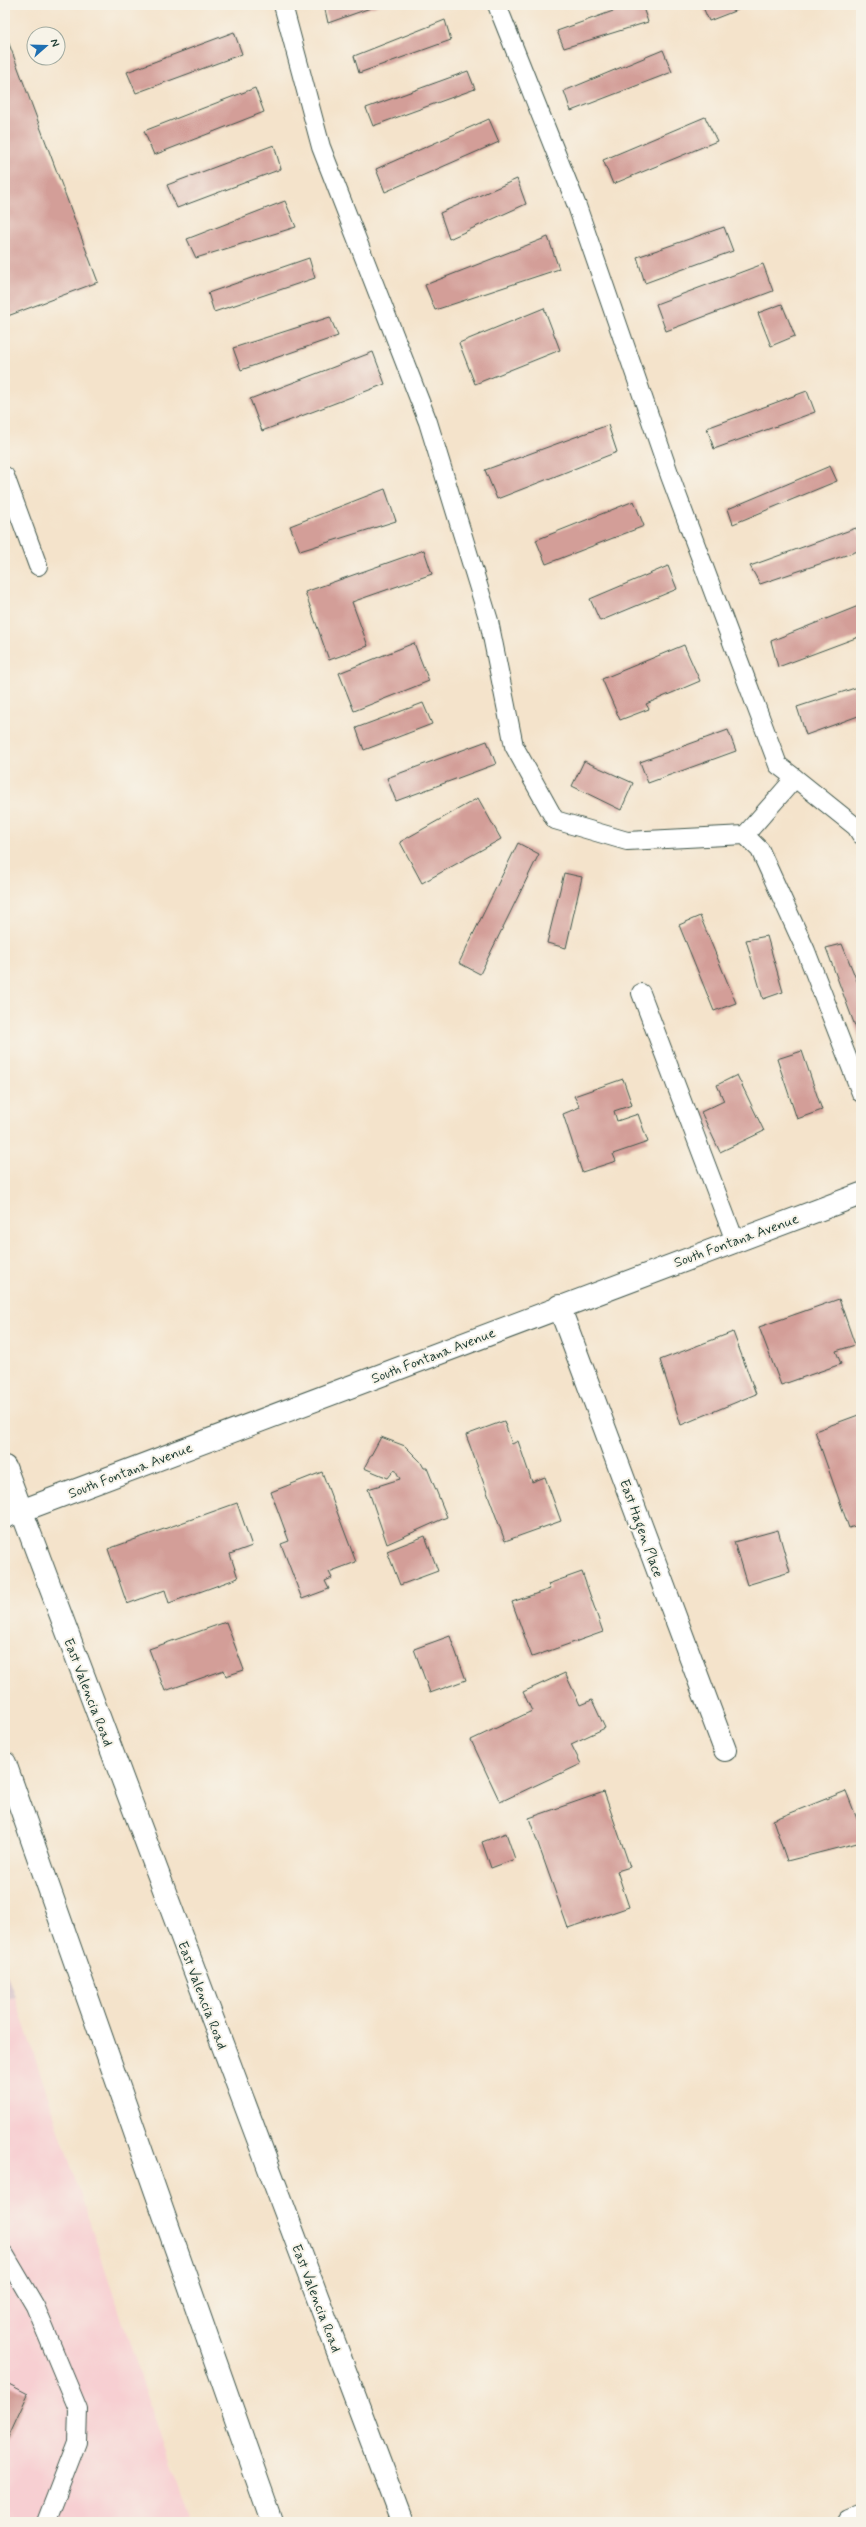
<svg xmlns="http://www.w3.org/2000/svg" width="866" height="2527" font-family="Mynerve,sans-serif">
  <style>
    .built { fill: #f7cfd2 }
    .industrial { fill: #d2bdc6 }
    .building { fill: #d39e98 }
    .lines { fill: none; stroke-linecap: round; stroke-linejoin: round }
    .lane-casing { stroke: #3f564b; stroke-width: 20 }
    .street-casing { stroke: #3f564b; stroke-width: 24 }
    .primary-casing { stroke: #3f564b; stroke-width: 24 }
    .lane { stroke: #fff; stroke-width: 18 }
    .street { stroke: #fff; stroke-width: 22 }
    .primary { stroke: #fff; stroke-width: 22 }
    .labels { text-anchor: middle; stroke-width: 4; stroke-linejoin: round; paint-order: stroke }
    .street-label { font-size: 14px; fill: #1f3d34; stroke: #f7f3e8 }
  </style>
  <rect width="100%" height="100%" fill="#f7f3e8"/>
  <filter id="ink" filterUnits="userSpaceOnUse"><feTurbulence type="fractalNoise" baseFrequency=".025" numOctaves="2"/><feDisplacementMap in="SourceGraphic" scale="8" xChannelSelector="R" yChannelSelector="G"/><feConvolveMatrix kernelMatrix="1 2 1 2 8 2 1 2 1" color-interpolation-filters="sRGB"/></filter>
  <filter id="wash" filterUnits="userSpaceOnUse"><feTurbulence type="fractalNoise" baseFrequency=".012" numOctaves="4" result="noise"/><feDisplacementMap in="SourceGraphic" scale="16" xChannelSelector="R" yChannelSelector="G"/><feGaussianBlur stdDeviation="0.9" result="paint"/><feColorMatrix in="noise" values="0 0 0 0 0 0 0 0 0 0 0 0 0 0 0 0 0 1.4 0 .05"/><feComposite in="paint" operator="in"/></filter>
  <g filter="url(#wash)">
    <rect width="100%" height="100%" fill="#f4e3cb"/>
    <path class="built" d="M15,1997L189,2522H5V2000Z"/>
    <path class="industrial" d="M5,1970L15,1997L5,2000Z"/>
    <g id="blocks">
      <path class="building" d="M324,5H379L328,23Z
        M630,5H642L648,22L564,48L557,31Z
        M702,5H750L709,21Z
        M445,20L451,40L359,73L354,56Z
        M234,32L242,54L136,93L127,72Z
        M5,33L98,282L5,317Z
        M663,50L672,72L571,111L564,91Z
        M468,71L475,89L373,126L366,108Z
        M255,88L264,112L154,155L144,131Z
        M705,117L717,141L613,184L603,160Z
        M489,119L499,142L385,192L376,169Z
        M274,145L281,169L177,208L167,185Z
        M517,179L526,204L449,239L440,213Z
        M285,201L296,227L196,258L187,239Z
        M724,227L733,251L645,283L637,257Z
        M548,237L559,269L435,310L425,285Z
        M309,258L315,278L214,312L208,293Z
        M763,264L773,291L666,331L656,304Z
        M782,304L795,336L771,346L758,313Z
        M544,308L560,350L475,384L459,343Z
        M330,317L338,336L241,370L233,348Z
        M373,352L385,384L262,431L250,399Z
        M807,391L815,412L714,449L707,428Z
        M608,425L617,452L497,499L485,470Z
        M830,466L837,481L733,524L728,509Z
        M385,489L396,521L300,551L290,526Z
        M634,501L644,526L546,564L536,540Z
        M856,528L861,538V550L760,584L750,566Z
        M424,550L432,574L352,602L368,646L329,660L305,592Z
        M668,566L677,589L600,621L590,599Z
        M861,605V636L778,667L771,641Z
        M414,643L429,681L354,711L339,673Z
        M684,645L700,681L646,704L649,709L620,720L602,679Z
        M861,686V715L806,735L797,707Z
        M423,703L432,724L364,750L356,728Z
        M728,730L736,751L648,783L640,762Z
        M487,741L496,764L396,801L387,778Z
        M584,761L633,783L621,810L572,786Z
        M478,798L501,839L422,883L400,842Z
        M518,843L539,854L480,974L459,963Z
        M564,873L582,877L566,948L547,943Z
        M700,916L736,1003L714,1011L679,925Z
        M767,936L783,992L763,999L746,940Z
        M842,944L861,991V1042L826,948Z
        M802,1051L822,1110L797,1119L777,1059Z
        M737,1075L764,1131L720,1152L701,1112L724,1101L717,1085Z
        M623,1079L632,1105L614,1111L617,1121L638,1114L648,1142L613,1154L616,1161L582,1172L563,1114L580,1107L574,1096Z
        M839,1299L855,1345L836,1351L841,1364L781,1385L759,1327Z
        M733,1332L756,1394L681,1425L660,1360Z
        M861,1414V1524L849,1528L815,1431Z
        M504,1421L512,1444L518,1441L532,1482L545,1477L561,1521L505,1541L466,1435Z
        M381,1437L405,1446L420,1461L424,1468H427L447,1517L387,1544L368,1489L400,1479L395,1469L388,1478L364,1468Z
        M322,1472L356,1562L329,1572L332,1578L325,1581L329,1589L302,1599L281,1544L289,1541L271,1492Z
        M237,1503L252,1546L230,1554L238,1578L169,1603L165,1590L127,1604L108,1549Z
        M778,1530L790,1572L747,1585L734,1542Z
        M425,1536L438,1571L400,1585L387,1551Z
        M582,1572L603,1632L532,1657L512,1602L550,1589L548,1584Z
        M226,1622L244,1670L226,1676L224,1670L165,1691L149,1649Z
        M450,1636L466,1680L430,1693L414,1649Z
        M565,1673L580,1705L592,1700L605,1728L571,1744L581,1764L500,1802L471,1740L532,1711L523,1692Z
        M846,1791L861,1829V1842L787,1861L773,1820Z
        M604,1792L630,1867L617,1871L629,1907L568,1928L529,1818Z
        M506,1833L515,1859L491,1868L482,1842Z
        M5,2382L28,2394L5,2444Z"/>
    </g>
  </g>
  <g filter="url(#ink)">
    <use href="#blocks" fill-opacity="0" stroke="#3f564b" stroke-width="1"/>
    <g class="lines">
      <defs>
        <path id="lane" d="M283,5L321,147L428,422L489,621L514,746L555,820L627,841L745,835
          M497,5L577,206L670,476L778,765L795,778
          M5,476L38,566
          M861,835L856,827L795,778L745,835L760,850L806,951L861,1093
          M641,993L735,1241
          M5,2255L35,2306L78,2409L77,2442L46,2522"/>
        <path id="street" d="M559,1306L725,1750
          M5,1517L861,1194"/>
        <path id="primary" d="M5,1467L402,2522
          M5,1763L272,2522
          M849,2522L861,2517"/>
      </defs>
      <use href="#lane" class="lane-casing"/>
      <use href="#street" class="street-casing"/>
      <use href="#primary" class="primary-casing"/>
      <use href="#lane" class="lane"/>
      <use href="#street" class="street"/>
      <use href="#primary" class="primary"/>
    </g>
  </g>
  <g class="labels">
    <g class="street-label">
      <text transform="translate(736 1240) rotate(-20)" y="5">South Fontana Avenue</text>
      <text transform="translate(433 1355) rotate(-21)" y="5">South Fontana Avenue</text>
      <text transform="translate(130 1470) rotate(-21)" y="5">South Fontana Avenue</text>
      <text transform="translate(642 1528) rotate(70)" y="5">East Hagen Place</text>
      <text transform="translate(89 1692) rotate(69)" y="5">East Valencia Road</text>
      <text transform="translate(203 1995) rotate(69)" y="5">East Valencia Road</text>
      <text transform="translate(317 2298) rotate(69)" y="5">East Valencia Road</text>
    </g>
  </g>
  <rect width="866" height="2527" fill="none" stroke="#f7f3e8" stroke-width="20"/>
  <g transform="translate(46 46) rotate(70)"><circle r="19" fill="#f7f3e8" stroke="#a1aaa0"/>
  <path d="M0-3L7 15L0 10L-7 15Z" fill="#1f6fb2"/>
  <text y="-6" font-size="11" font-weight="bold" text-anchor="middle" fill="#1f3d34">N</text>
  </g>
</svg>
